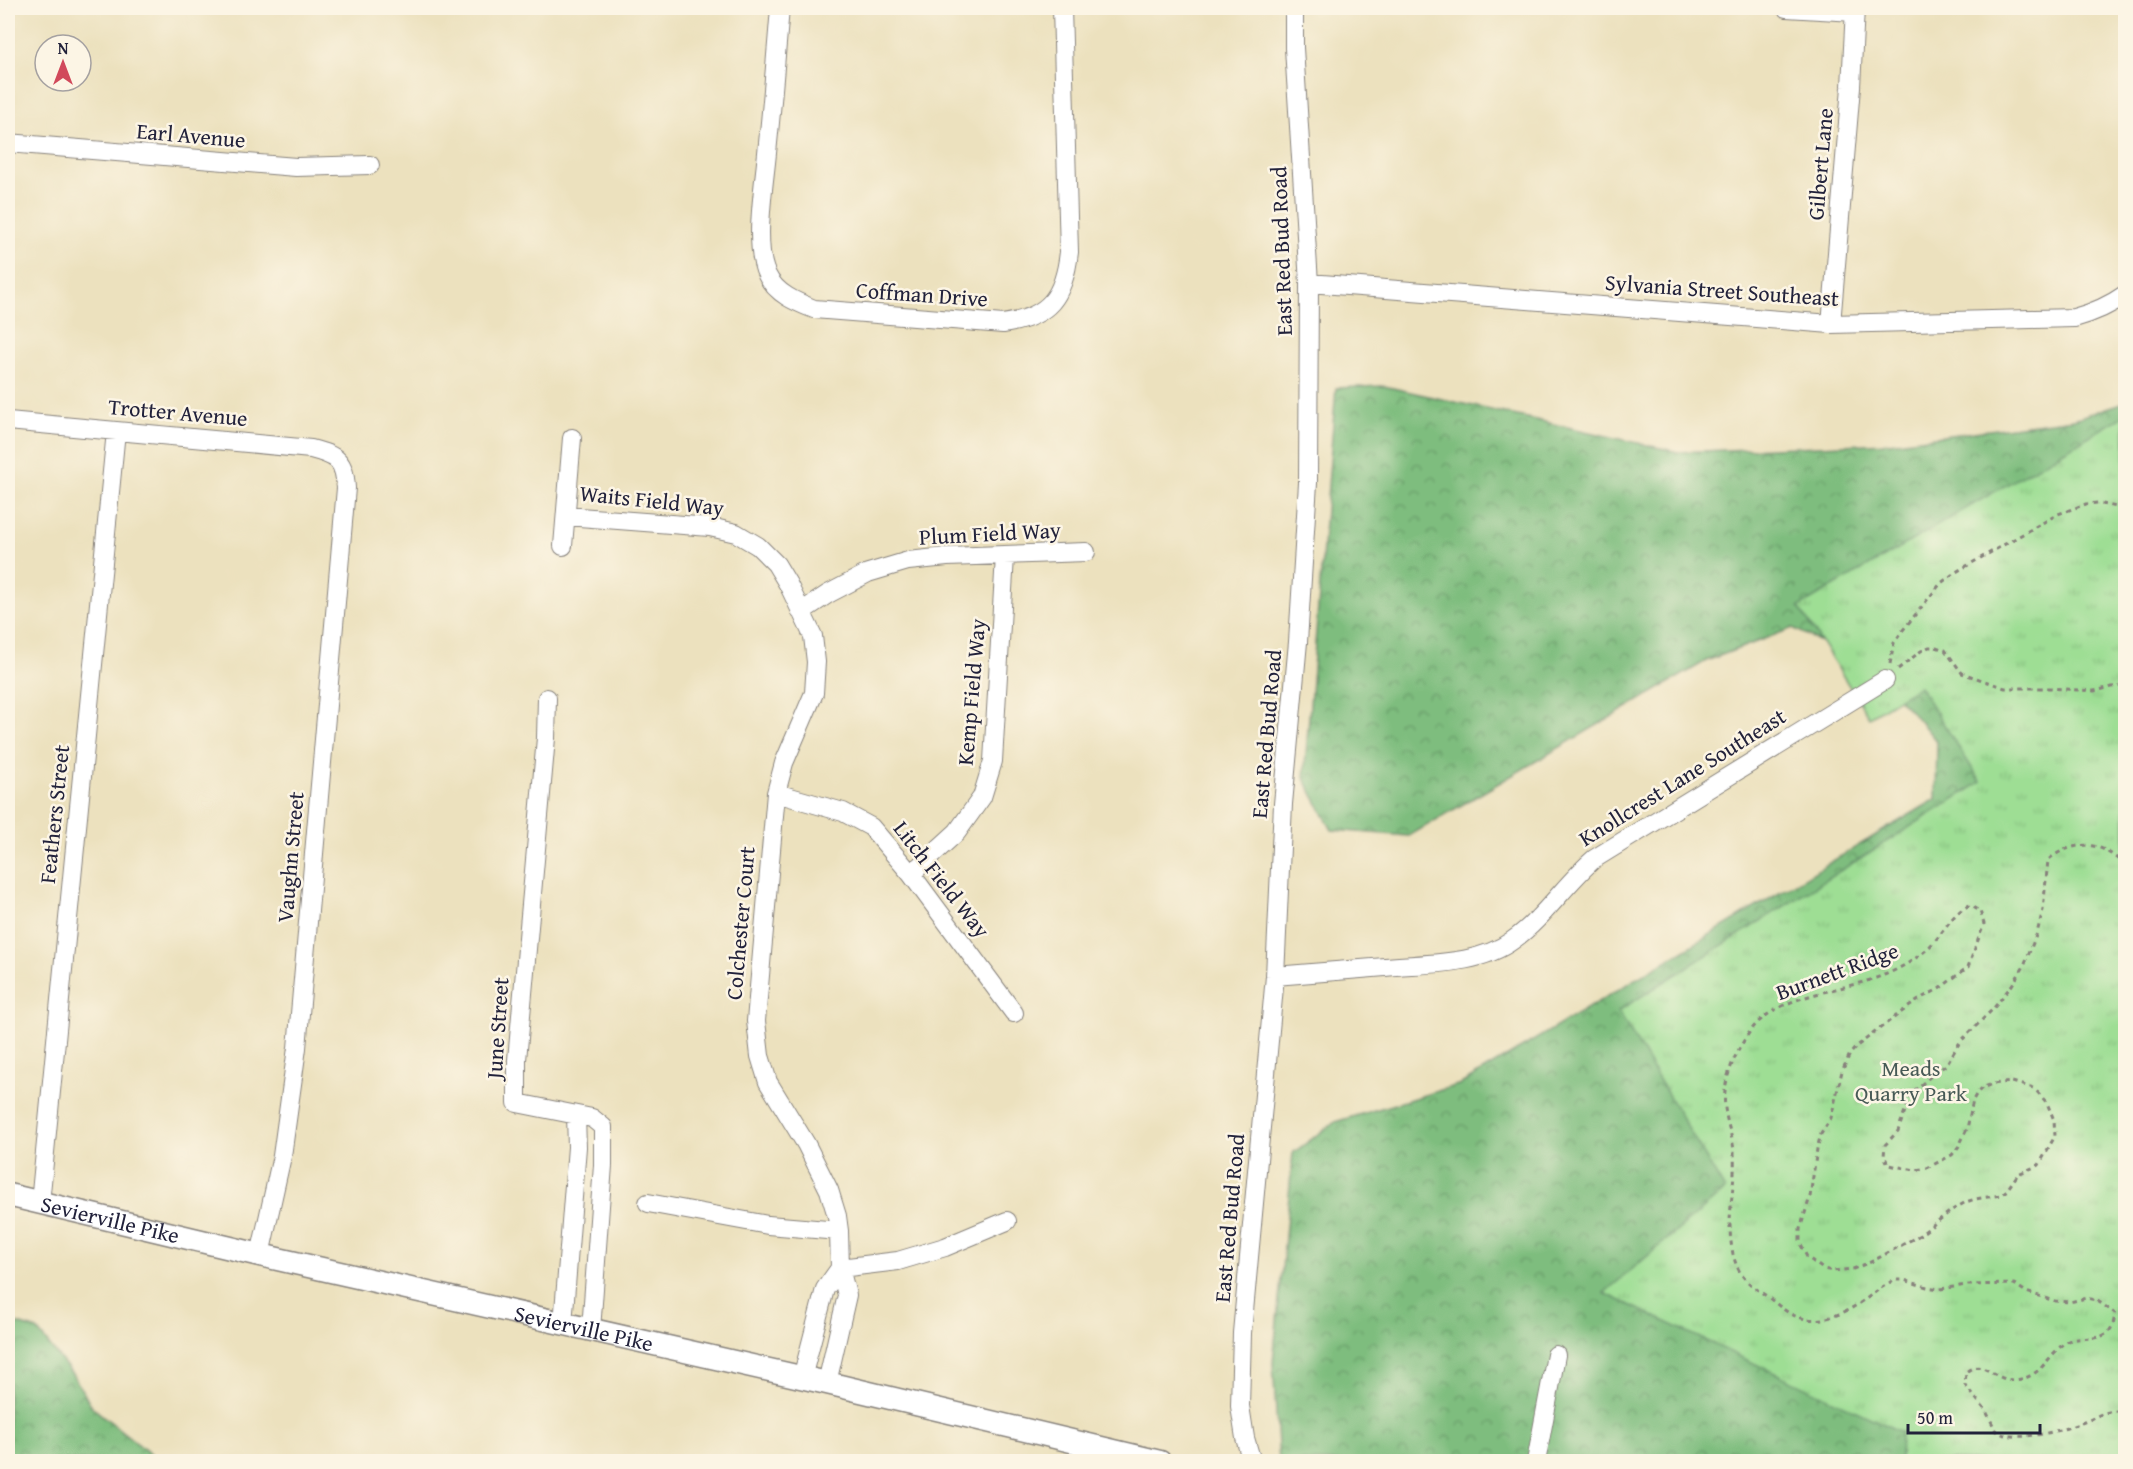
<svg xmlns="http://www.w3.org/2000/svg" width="2133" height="1469" font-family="'Gentium Book Plus',serif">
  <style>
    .forest { fill: url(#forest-crowns); stroke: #50705c; stroke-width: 1.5 }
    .park { fill: url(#park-tufts); stroke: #608068; stroke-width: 1.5 }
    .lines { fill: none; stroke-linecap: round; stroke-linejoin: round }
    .minor-casing { stroke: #87827c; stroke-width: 20 }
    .tertiary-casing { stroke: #87827c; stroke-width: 25 }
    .path { stroke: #87827c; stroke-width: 3; stroke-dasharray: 4.5 4.5; stroke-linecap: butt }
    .minor { stroke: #fff; stroke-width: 18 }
    .tertiary { stroke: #fff; stroke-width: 22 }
    .labels { text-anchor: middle; stroke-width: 5; stroke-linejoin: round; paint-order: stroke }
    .street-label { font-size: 22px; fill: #22223b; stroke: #fcf5e5 }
    .park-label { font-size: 22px; fill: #475a56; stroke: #fcf5e5 }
  </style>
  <defs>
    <pattern id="forest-crowns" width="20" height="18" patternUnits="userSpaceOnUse" patternTransform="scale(1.5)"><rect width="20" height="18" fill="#7ebd7e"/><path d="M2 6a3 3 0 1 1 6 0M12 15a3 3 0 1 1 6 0" fill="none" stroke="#679968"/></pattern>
    <pattern id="park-tufts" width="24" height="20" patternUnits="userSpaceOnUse" patternTransform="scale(1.5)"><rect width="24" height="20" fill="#9ede94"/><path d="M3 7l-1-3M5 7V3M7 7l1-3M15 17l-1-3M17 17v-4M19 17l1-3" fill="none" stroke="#88be80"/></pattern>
  </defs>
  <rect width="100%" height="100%" fill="#fcf5e5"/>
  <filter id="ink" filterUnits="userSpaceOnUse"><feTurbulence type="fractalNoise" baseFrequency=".0167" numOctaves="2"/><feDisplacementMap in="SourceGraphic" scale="12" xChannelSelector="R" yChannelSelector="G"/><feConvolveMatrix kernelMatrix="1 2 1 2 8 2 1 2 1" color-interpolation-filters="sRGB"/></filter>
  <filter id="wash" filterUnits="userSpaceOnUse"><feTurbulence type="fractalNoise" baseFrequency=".008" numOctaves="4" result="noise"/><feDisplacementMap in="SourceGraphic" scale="24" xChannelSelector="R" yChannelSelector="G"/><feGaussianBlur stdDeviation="1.35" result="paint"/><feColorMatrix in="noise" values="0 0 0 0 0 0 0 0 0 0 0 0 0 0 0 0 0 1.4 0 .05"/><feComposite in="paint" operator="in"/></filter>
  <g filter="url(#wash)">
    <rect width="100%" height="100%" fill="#ece1be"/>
    <path class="forest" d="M1384,386L1678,452L1889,443L2074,419L2125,402V1461L1279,1462L1273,1363L1293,1153L1335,1122L1461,1084L1936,799L1937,742L1919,720L1889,689L1855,659L1793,628L1706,661L1409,836L1332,830L1304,778L1336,388Z
      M8,1321L37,1330L73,1375L92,1407L159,1461H8Z"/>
    <path class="park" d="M2125,415V1461H1900L1901,1432L1604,1293L1725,1190L1618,1011L1981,782L1919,686L1869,717L1799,607Z"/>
  </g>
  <g filter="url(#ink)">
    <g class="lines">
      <defs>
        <path id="minor" d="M780,8C776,56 772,105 767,153C764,186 753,247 767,275C776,294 796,302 814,309L1003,324C1049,317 1064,297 1069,252L1062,8
          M1786,8L1855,12
          M8,143L296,167L370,165
          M1309,283L1831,324L2074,318C2093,313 2109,306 2126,294
          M1831,324L1851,87L1855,8
          M8,421L311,449C338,456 344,460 346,488L297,1048L282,1156L260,1255
          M566,516L710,527L736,533L758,546L776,564L788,584L813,636L816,662L814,693L784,763L776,793L756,1021L760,1056L768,1082L806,1144L829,1190L837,1216L839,1231L840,1268L847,1295L827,1383
          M563,546L572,438
          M801,612L828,594L868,573L908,561L947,557L1086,552
          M547,698L546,738L517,1060V1103L592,1118L603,1127V1165L591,1330
          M776,793L843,812L871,827L911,874L1014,1013
          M911,874L957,832L982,797L993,761L1005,556
          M1275,976C1312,973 1348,970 1385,967C1426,963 1478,966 1513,940C1544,918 1565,884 1594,859L1885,680
          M40,1203L116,431
          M648,1203L768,1225L839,1231
          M840,1268L898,1261L945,1247L1007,1221
          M563,1324L577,1147L576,1116
          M802,1378L825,1289L840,1268
          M1252,1462L1245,1438L1240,1406L1242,1333L1275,976L1283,804L1298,642L1308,483L1309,283L1294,48V8
          M1536,1462L1556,1355"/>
        <g id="tertiary">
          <path id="s1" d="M8,1195L260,1255L827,1383L1160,1462"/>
        </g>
      </defs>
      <use href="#minor" class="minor-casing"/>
      <use href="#tertiary" class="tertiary-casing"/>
      <path class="path" d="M1890,664L1894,643L1903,630L1941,583L1956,572L2058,514L2086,504L2098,503L2126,509
        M1898,669L1921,651L1929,647H1936L1945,650L1962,673L2005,688H2050L2094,691L2112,687L2126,686
        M2126,865C2117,859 2108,850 2097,847C2080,842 2061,849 2048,860L2043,910L2037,933L2023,968L2012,985L1993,1009L1960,1042L1946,1065L1932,1075L1913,1092L1909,1099L1898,1131L1885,1145L1884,1156L1889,1165L1915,1170L1927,1168L1952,1155L1959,1146L1967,1129L1973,1100L1977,1093L1982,1088L1992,1084L2012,1082L2034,1088L2047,1103L2054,1120L2055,1136L2039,1165L2018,1174L2007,1190L2001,1195L1975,1199L1966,1202L1952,1210L1920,1235L1873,1261L1853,1269L1833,1271L1823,1269L1807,1257L1800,1243V1229L1810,1197L1817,1149L1821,1134L1831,1118L1842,1071L1850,1054L1857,1046L1900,1013L1923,997L1939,989L1968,967L1984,924L1980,911L1970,905C1951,914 1947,928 1933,943C1922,956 1900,969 1884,975C1843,992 1776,993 1749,1033C1733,1056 1720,1086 1726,1114C1728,1128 1734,1141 1734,1154C1736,1190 1725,1216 1733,1254C1739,1279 1750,1284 1769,1298C1776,1303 1783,1310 1791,1314C1822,1330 1855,1308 1878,1290C1883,1286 1889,1284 1893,1280H1904L1927,1287L1940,1289L1967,1285L2014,1284L2026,1292L2055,1301L2070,1302L2086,1298L2096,1300L2115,1313C2114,1321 2113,1329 2106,1334C2093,1342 2076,1335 2065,1343C2046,1357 2041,1379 2013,1380C1994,1380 1983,1358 1966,1372L1965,1385L1986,1411L1996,1431C2015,1444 2064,1430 2084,1422C2091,1420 2096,1416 2102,1414C2109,1411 2118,1411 2126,1410"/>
      <use href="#minor" class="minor"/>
      <use href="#tertiary" class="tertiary"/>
    </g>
  </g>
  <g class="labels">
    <g class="street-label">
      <text transform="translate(191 135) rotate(5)" y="8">Earl Avenue</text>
      <text transform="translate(1820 164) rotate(-85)" y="8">Gilbert Lane</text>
      <text transform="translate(1281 251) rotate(-92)" y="8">East Red Bud Road</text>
      <text transform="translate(1722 290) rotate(4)" y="8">Sylvania Street Southeast</text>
      <text transform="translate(922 294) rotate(4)" y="8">Coffman Drive</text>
      <text transform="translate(178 412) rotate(5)" y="8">Trotter Avenue</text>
      <text transform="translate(652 500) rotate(6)" y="8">Waits Field Way</text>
      <text transform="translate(990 533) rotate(-3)" y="8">Plum Field Way</text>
      <text transform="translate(971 692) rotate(-85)" y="8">Kemp Field Way</text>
      <text transform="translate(1266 734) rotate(-85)" y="8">East Red Bud Road</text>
      <text transform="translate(1682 777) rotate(-32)" y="8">Knollcrest Lane Southeast</text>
      <text transform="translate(54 814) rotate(-84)" y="8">Feathers Street</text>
      <text transform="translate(290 857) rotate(-85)" y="8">Vaughn Street</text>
      <text transform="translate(942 879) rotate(52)" y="8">Litch Field Way</text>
      <text transform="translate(740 923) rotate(-85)" y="8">Colchester Court</text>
      <text transform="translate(1837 971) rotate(-20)" y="8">Burnett Ridge</text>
      <text transform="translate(497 1028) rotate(-86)" y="8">June Street</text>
      <text transform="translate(1229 1218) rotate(-85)" y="8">East Red Bud Road</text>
      <text dy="8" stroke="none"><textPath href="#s1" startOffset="105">Sevierville Pike</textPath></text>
      <text dy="8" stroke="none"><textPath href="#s1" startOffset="591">Sevierville Pike</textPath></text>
    </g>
    <g class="park-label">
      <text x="1911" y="1076">Meads<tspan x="1911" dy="25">Quarry Park</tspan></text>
    </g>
  </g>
  <rect width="2133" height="1469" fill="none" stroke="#fcf5e5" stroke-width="30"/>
  <g transform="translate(63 63)"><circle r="28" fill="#fcf5e5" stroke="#a5a1a1" stroke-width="1.5"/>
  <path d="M0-4.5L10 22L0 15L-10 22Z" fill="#d1495b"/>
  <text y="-9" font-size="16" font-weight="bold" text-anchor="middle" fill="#22223b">N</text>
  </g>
  <path d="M1908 1424v9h132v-9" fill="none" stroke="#22223b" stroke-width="3"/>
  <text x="1917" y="1424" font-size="18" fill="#22223b" stroke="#fcf5e5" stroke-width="4.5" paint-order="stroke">50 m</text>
</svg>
